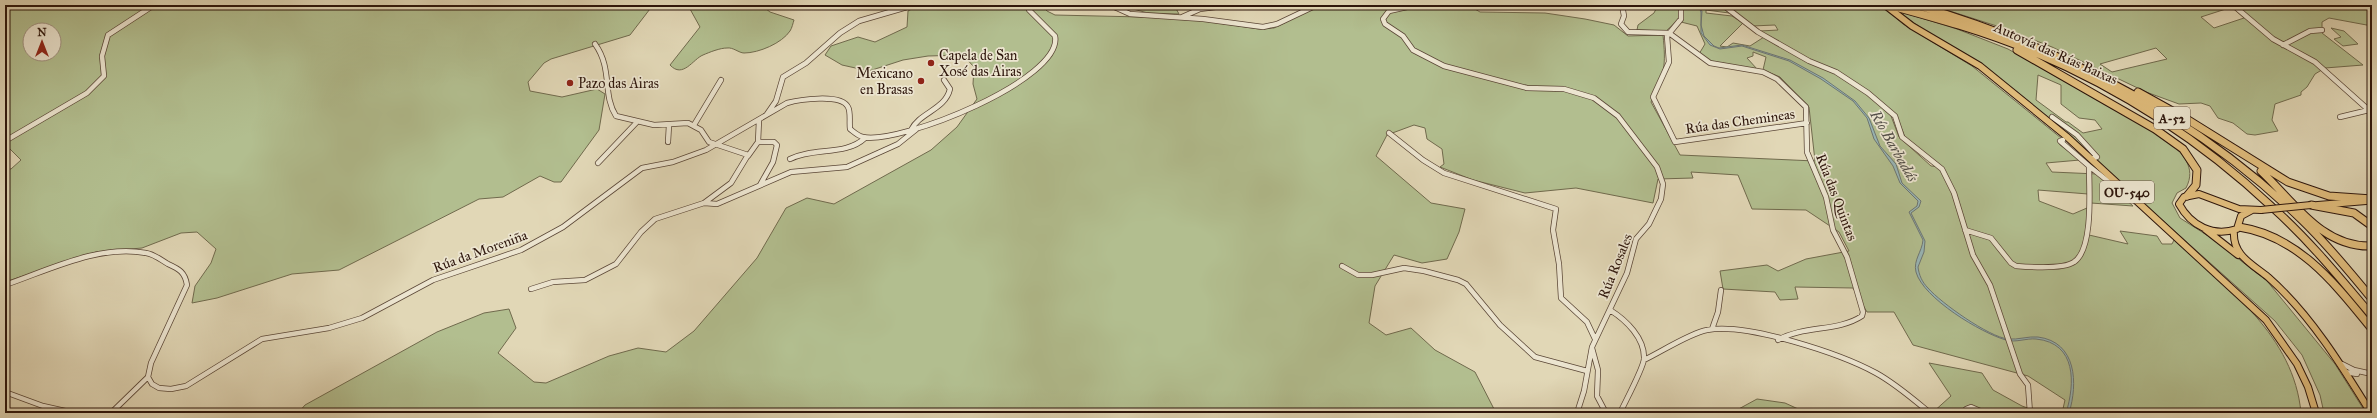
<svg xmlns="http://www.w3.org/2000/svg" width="2377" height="418" font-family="'IM FELL Great Primer',serif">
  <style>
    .green { fill: #b2be8f; stroke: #706a4d; fill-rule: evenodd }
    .water { fill: #98b7b8; stroke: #6d7673 }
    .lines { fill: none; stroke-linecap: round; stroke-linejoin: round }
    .minor-casing { stroke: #5a4636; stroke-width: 6 }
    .major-casing { stroke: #2d150b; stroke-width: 8 }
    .highway-casing { stroke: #2d150b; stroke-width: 9 }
    .minor { stroke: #ece5d0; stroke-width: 4.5 }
    .major { stroke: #e0bc7b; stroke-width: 6 }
    .highway { stroke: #e0bc7b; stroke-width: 7 }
    .major-bridge-casing { stroke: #2d150b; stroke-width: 8; stroke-linecap: butt }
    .major-bridge { stroke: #e0bc7b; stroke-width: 6 }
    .poi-dot { fill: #8f2418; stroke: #ece5d0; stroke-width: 1.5 }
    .labels { text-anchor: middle; stroke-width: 3.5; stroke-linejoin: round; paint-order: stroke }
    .shield { fill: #ece5d0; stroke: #665346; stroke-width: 1 }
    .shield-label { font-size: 13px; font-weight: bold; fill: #2d150b }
    .street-label { font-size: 14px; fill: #2d150b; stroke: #ece5d0 }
    .poi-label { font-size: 14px; fill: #2d150b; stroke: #ece5d0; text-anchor: start }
    .water-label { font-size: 15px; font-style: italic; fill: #524e48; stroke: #ece5d0 }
  </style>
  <rect width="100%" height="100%" fill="#e1d7b6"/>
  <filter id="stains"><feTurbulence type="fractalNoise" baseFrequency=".005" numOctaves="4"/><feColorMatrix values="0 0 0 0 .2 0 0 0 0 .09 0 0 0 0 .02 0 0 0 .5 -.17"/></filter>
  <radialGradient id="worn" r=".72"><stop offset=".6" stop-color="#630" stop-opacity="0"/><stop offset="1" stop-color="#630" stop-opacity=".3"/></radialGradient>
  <path class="green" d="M5,5H653L630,35L551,59L544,63L528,82L530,91L562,97L597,89L605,94L599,130L561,182H554L540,176L503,197L479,199L339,270L292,274L217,298L192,303L195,286L211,263L216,249L197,232L181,233L142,248L96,252L5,282V169H11L21,160L5,144ZM30,30H54V54H30Z
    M692,5H761L770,12L794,20C793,23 792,28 790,31C782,43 759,53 744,53C739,53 733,47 727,48C720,48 710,52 703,55C693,59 683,79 670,65L700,27L690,9Z
    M919,5H1042L1047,11L1055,15L1185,18L1259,29L1274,28L1320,5H1468L1480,12L1545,13L1585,19L1614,25L1628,36L1663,35C1666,64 1665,76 1651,102L1680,155L1815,161L1809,107L1780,77L1763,70L1766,57L1753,52V56L1747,58L1757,69L1711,62L1699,54L1705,44L1697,26L1677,21L1666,31L1637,30L1638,25L1654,13L1657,7L1653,5H1720L1729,13L1706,10V13L1732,16L1743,23L1720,46L1727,47L1733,43L1750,46L1764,37L1835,73L1866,93L1891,116L1899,137L1931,166L1942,167L1905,137L1896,115L1841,73L1808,59L1760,31L1778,30L1775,25L1752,26L1724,5H1882L1903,24L1972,66L2061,138L2058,141L2060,145L2080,160L2046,163L2052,172L2097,174L2133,206L2091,203L2088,194L2038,190L2039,201L2073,214L2087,208L2091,209L2089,235L2128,244L2120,231L2157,236L2162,244H2172L2174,240C2228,288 2294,336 2301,413H2062L2065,400L2028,376L1913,345L1894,312H1867L1853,288L1795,287L1798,299L1780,300L1775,292L1723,289L1720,271L1767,265L1778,271L1806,259L1849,251L1839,232L1806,210L1752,209L1738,175L1691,172L1693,178L1658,179L1653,203L1576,188L1525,193L1473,180L1440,167L1444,164L1442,149L1427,139L1425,128L1414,125L1387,135L1376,156L1431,203L1465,209L1459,232L1447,259L1422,263L1394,255L1375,286L1369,323L1386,335L1411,328L1435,350L1475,372L1494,409L1491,413H298L305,405L437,332L484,313L509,309L516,328L498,353L534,382L546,383L609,356L638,348L666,352L694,331L757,258L786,208L807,198L834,204L931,150L957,127L977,99L973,84L974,67L963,55L928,56L903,60L869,71L842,65L825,55L831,46L858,37L875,42L907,27L908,11Z
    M1118,5H1174L1179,14L1148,13Z
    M1931,5H2372V26L2329,18L2322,22V33L2363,65L2325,68L2315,74L2307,87L2301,92V95L2275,104L2272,120L2278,131L2255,135L2247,134L2233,123L2218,118L2210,106L2201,103L2179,104L2146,92L2052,47L2003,28ZM2232,7L2244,18L2214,28L2201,17ZM2156,48L2167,59L2112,72L2100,64Z
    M1895,10L1957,29L2008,49L2167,140C2182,153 2197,167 2186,188L2177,193L2172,203L2180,218L2213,239L2267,281L2335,364L2366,413H2324L2320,395L2302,355L2275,321L2046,116L2016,92ZM2038,75L2061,85V104L2079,118L2095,120L2102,129L2083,133L2068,122H2066L2036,100Z
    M2331,28L2344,31L2358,44L2343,46L2334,39L2341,37Z
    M1929,363L1982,373L1993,390L2022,406L2042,413H1932L1951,396Z
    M1757,399L1785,403L1807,413H1734L1735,411Z"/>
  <path class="water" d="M1698,5L1702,11L1701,25L1704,36L1714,46L1719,48L1742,45L1790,60L1823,78L1855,101L1869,118L1880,146L1896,164L1902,183L1921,201L1919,207L1911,213L1925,241L1924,252L1918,267C1919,275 1922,282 1928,288C1941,303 1989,337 2008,339C2018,340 2028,336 2038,337C2077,342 2078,384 2069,413H2066C2075,384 2077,343 2036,339C2027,338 2015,343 2006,340C1981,333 1923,298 1916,272C1913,260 1922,252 1923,240L1909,212L1917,206L1918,201L1900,183L1893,166L1874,139L1867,118L1853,101L1821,79L1789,61L1742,46L1720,49L1710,45L1701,33V12Z"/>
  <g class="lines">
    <defs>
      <path id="minor" d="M1110,5L1130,14L1203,19L1263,27L1277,24L1317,5
        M1416,5L1389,11L1383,19L1385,24L1403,36L1413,50L1444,66L1527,88L1564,89L1594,98L1618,116L1657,167L1663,184L1661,199L1649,224L1636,239L1627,273L1592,347L1584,391L1577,413
        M1622,5L1624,16L1621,24L1628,32L1669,33L1710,63L1763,72L1777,79L1806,107L1807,152L1826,197L1833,230L1847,257L1863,312L1862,316C1838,332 1804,325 1778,340
        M1681,5V19L1667,36L1669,62L1653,97L1675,142L1807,123
        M1723,5L1758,32L1809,61L1836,72L1868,93L1895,116L1902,137L1942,169L1954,193L1973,255L1990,285L2020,374L2028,385L2030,413
        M2233,5L2273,39L2315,62L2372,113
        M1182,17L1200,9L1231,5
        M595,44C613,69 602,94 616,116L654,125L688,123L701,130L709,142L748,155L731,183L704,203
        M2283,45L2310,31L2322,30
        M767,114L776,101L783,77L806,63L840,33L859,21L914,5
        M2052,117L2077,135L2097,157L2091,159
        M2340,117L2369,110
        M694,125L721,80
        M911,130C920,112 945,110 950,89L944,80
        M1389,133L1423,160L1444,173L1556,209L1553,230L1559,264L1561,298L1587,322L1595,339
        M5,141L87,93L104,76L102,56L108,35L154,5
        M668,142L669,125
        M758,142H774L777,145L773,162L760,185
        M748,156L758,142L759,120
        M790,159C814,147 846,156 865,138
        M598,163L637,122
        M2089,166L2123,193H2128
        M1965,230L1991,238L2011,263L2016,266C2029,267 2064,269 2074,262C2094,249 2089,187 2089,166L2060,141L2063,140
        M1342,266L1358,275H1372L1404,268L1424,271L1458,280L1466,284L1500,325L1535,357L1587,371
        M5,285C49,270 99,244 146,253C154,254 161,260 168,264C179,269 185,272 187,285L151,363L148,377L152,384L159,388L171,389L186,386L262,339L329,328L362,318L433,280L521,250L563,227L642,168L673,162L706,150L787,103C798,100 841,93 848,107C851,112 849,123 850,129C854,132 858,136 863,137C900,145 1064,79 1055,36L1029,10L1030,5
        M531,289L553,282L585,280L616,264L641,232L655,219L704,203L717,204L791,172L847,167L898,144L918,128
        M1610,310C1626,320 1645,338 1644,359C1643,369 1625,402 1620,413
        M1712,329L1718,312L1721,290
        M1592,348L1598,370L1597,396L1606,413
        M1644,360C1661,352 1690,333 1707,330C1746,322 1841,354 1876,373C1896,384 1913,399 1930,413
        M2342,364L2354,370L2372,374
        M2345,372L2357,374
        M5,392L43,406L74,413
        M111,413L148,377
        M1966,413V409L1971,407L1985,413"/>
      <path id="major" d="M1885,5L1912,26L1980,66L2066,136L2266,320L2297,364L2308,387L2316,413
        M2318,205L2366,201
        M2252,210L2241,216L2237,229C2213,237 2191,226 2179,204L2184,197L2199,194L2239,209L2261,210
        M2206,230L2238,255
        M2234,231C2232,255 2252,264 2268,277C2310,314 2342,366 2371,413"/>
      <path id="highway" d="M1888,5C1936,18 1983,31 2029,50C2118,87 2202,141 2272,207C2309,240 2340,278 2372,316
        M1916,5C2060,47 2194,115 2302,220C2327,244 2350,272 2372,299
        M2017,50L2155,129L2183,149L2197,170L2196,185L2187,196
        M2138,92L2185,118L2288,182L2329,196L2372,199
        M2261,171C2294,202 2322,248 2372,246
        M2311,205L2354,213L2372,226
        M2239,227C2299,236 2336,285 2372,329"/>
    </defs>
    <use href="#minor" class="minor-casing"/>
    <use href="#major" class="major-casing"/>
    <use href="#highway" class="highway-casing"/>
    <use href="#minor" class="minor"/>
    <use href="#major" class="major"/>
    <use href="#highway" class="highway"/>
    <defs>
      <path id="major-bridge" d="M2261,210L2311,205"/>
    </defs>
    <use href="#major-bridge" class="major-bridge-casing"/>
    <use href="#major-bridge" class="major-bridge"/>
  </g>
  <g class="poi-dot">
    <circle cx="931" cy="63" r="4"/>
    <circle cx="921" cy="81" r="4"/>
    <circle cx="570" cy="83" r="4"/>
  </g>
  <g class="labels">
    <g class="shield">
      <rect x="2154" y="107" width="36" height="22" rx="3"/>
      <rect x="2100" y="181" width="54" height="22" rx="3"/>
    </g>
    <g class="shield-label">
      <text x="2172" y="123">A-52</text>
      <text x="2127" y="197">OU-540</text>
    </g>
    <g class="street-label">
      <text transform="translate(2056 53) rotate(24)" y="5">Autovía das Rías Baixas</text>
      <text transform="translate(1740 121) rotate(-8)" y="5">Rúa das Chemineas</text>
      <text transform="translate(1837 197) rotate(69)" y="5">Rúa das Quintas</text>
      <text transform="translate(480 251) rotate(-20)" y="5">Rúa da Moreniña</text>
      <text transform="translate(1615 266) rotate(-68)" y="5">Rúa Rosales</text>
    </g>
    <g class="poi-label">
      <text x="939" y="60">Capela de San<tspan x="939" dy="16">Xosé das Airas</tspan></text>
      <text x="913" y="78" text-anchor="end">Mexicano<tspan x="913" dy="16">en Brasas</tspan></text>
      <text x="578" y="88">Pazo das Airas</text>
    </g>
    <g class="water-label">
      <text transform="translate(1894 146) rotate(60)" y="5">Río Barbadás</text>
    </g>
  </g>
  <rect width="2377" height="418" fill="none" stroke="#e1d7b6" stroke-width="20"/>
  <rect x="6" y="6" width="2365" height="406" fill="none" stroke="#2d150b" stroke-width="2"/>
  <rect x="10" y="10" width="2357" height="398" fill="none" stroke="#2d150b"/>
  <g transform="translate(42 42)"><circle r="19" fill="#ece5d0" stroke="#a09281"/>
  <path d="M0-3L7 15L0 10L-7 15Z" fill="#8f2418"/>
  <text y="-6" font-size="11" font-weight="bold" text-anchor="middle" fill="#2d150b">N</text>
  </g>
  <rect width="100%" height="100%" filter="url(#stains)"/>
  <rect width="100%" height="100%" fill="url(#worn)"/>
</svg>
